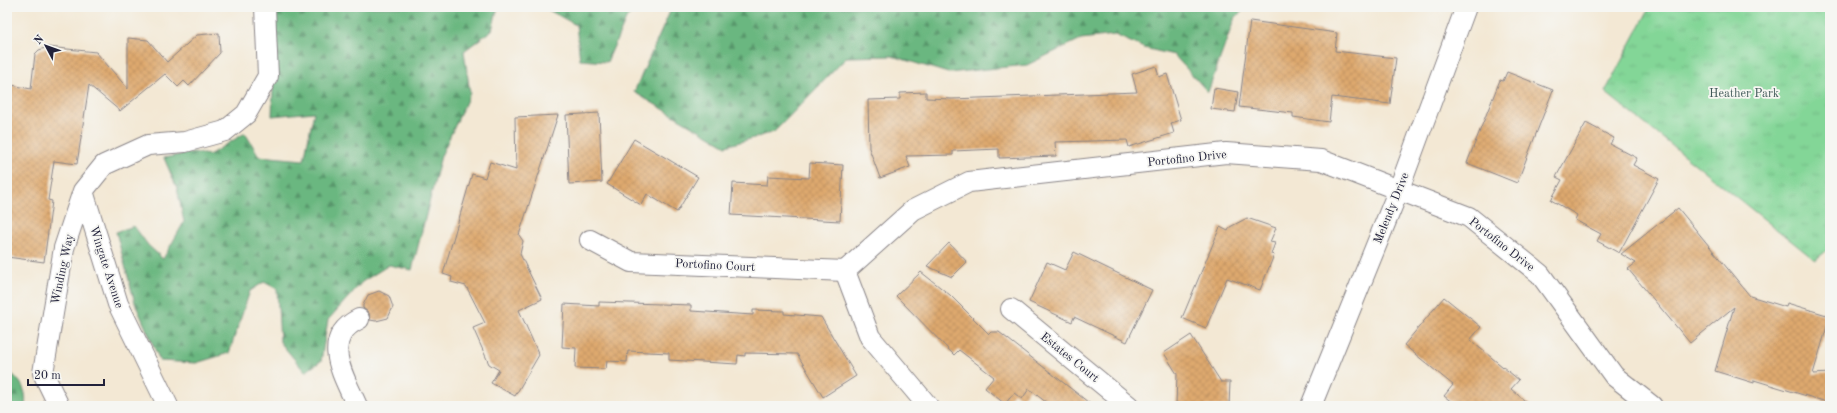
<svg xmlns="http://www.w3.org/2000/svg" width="1837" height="413" font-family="'Old Standard TT',serif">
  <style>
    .forest { fill: url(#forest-firs); stroke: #466c5e }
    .park { fill: url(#park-tufts); stroke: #527c69 }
    .building { fill: url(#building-cross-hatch) }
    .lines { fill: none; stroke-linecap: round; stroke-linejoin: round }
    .street-casing { stroke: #8a8588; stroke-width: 22 }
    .street { stroke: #fff; stroke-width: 20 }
    .labels { text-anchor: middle; stroke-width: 3.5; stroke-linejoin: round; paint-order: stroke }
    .park-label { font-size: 12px; fill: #3f5857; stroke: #f6f6f2 }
    .street-label { font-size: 12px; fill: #22223b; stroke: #f6f6f2 }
  </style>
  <defs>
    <pattern id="forest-firs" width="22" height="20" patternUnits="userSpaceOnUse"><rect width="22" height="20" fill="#6ab780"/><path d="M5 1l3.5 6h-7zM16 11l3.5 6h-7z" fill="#57946a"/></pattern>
    <pattern id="park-tufts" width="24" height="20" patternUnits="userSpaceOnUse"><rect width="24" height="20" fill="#83d697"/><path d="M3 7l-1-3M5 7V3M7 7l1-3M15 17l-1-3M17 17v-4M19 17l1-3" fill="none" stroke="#71b783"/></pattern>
    <pattern id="building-cross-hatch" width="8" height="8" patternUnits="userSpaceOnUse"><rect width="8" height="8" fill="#dea96e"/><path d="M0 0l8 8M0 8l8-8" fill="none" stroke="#be9160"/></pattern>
  </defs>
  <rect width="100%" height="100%" fill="#f6f6f2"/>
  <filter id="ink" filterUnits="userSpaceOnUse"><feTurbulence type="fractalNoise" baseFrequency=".025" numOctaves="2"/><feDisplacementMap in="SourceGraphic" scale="8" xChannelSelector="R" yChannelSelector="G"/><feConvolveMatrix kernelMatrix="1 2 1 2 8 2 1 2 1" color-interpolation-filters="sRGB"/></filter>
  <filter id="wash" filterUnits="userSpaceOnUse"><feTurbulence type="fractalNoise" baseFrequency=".012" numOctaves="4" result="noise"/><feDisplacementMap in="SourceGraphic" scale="16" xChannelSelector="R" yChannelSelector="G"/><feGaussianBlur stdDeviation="0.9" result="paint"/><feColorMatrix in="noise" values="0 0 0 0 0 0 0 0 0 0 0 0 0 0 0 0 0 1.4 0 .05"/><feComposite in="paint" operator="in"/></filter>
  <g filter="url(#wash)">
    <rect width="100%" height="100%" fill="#f3e8d4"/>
    <path class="forest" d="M276,7H498L492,30L464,51L470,93L441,156L412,270L389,265L362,282L328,320L321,361L305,372L280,342L277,289L264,282L250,291L229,353L196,363L160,361L135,303L116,232L134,226L148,245L163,259L184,222L177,188L164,158L193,152L209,155L245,133L259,156L304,160L314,112L272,116Z
      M543,7H636L626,19L607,62L580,60L576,25Z
      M672,7H1248L1235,17L1208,92L1174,55L1144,48L1115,35L1081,39L1027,65L948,73L892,56L847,57L774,132L726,146L634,92Z
      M7,371C20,378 28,391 25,406H7Z"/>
    <path class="park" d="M1650,7H1830V248L1815,260L1605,92Z"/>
    <g id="blocks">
      <path class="building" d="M1250,21L1337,33L1335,51L1396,58L1390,104L1332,97L1329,122L1293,117V113L1239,107Z
        M219,33L220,53L189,86L184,81L178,87L165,74L120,111L89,85L77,164L54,161L48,200L52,201L44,262L7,257V84L31,89L35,54L39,50L48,47L96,52L128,89V38L148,40L167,62L197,35Z
        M1156,66L1159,77L1167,74L1181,120L1171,123L1174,133L1129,147L1127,140L1055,142L1056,156L999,158V149L953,151V155L906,156L910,167L880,178L869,148L868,100L900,99V93L926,92V98L952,99L1137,92L1132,74Z
        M1507,72L1553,90L1517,183L1467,163L1500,80L1503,81Z
        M1214,88L1238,92L1235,112L1211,109Z
        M599,113L602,182L569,184L566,115Z
        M558,115L519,235L523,241L520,254L542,299L519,310L539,355L515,396L491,383L499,370L489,364L473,328L485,323L466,286L451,282L452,277L443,274L472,174L485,178L490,162L516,170L515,117Z
        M1586,123L1614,138L1610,144L1637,158L1633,165L1659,179L1619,253L1597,241L1601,234L1575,220L1577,215L1551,200L1562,180L1556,177Z
        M634,139L698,177L677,212L647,194L641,205L607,184Z
        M810,163L843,165L840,221L731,215L733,183L767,185L768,176L809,178Z
        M1678,208L1750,296L1786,307L1787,303L1830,316L1813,374L1830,373V403L1754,380V383L1715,371L1734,307L1690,343L1628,269L1636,263L1621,254Z
        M1247,218L1276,228L1270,242L1275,243L1271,254L1274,255L1260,290L1227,278L1206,328L1182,318L1220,227L1228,231L1230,227Z
        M949,243L967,262L952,277L927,266Z
        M1074,252L1152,290L1127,342L1074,317L1072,322L1029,302L1047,262L1065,270Z
        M921,272L950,295L989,334L991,332H999L1093,406H1051L1029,389L1022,399L1014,393L1005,404L985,388L994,377L959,350L954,355L896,296Z
        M379,291L389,296L393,307L388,318L376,321L370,320L369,313L363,308V305L368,295Z
        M1444,297L1481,327L1470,340L1519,380L1511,389L1531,406H1457L1444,396L1453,385L1404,345Z
        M599,302L691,305V311L753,315V310L784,311V314L821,317L856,376L823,397L797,354L745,353V356L738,355L737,364L669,360V353L628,351L627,362L607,361L606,369L575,368L576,348L562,347L564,304L599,306Z
        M1191,335L1221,382H1230L1229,406H1176L1177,374L1164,353Z"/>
    </g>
  </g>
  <g filter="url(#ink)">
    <use href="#blocks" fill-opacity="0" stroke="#8a8588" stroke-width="1"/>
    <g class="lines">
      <defs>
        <path id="street" d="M83,191L118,304L168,406
          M590,240L631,262L845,271
          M1011,309L1129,406
          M59,406L43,373L64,248L83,191L104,165L148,145L185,142L225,131L246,114L268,76L265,7
          M357,406C344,376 319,339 359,319
          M928,406L870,337L845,271L913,210L969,182L1226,153L1321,160L1469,217L1540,274L1614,376L1652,406
          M1311,406L1399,189L1466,7"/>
      </defs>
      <use href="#street" class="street-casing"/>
      <use href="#street" class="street"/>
    </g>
  </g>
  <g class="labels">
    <g class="park-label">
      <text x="1744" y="97">Heather Park</text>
    </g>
    <g class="street-label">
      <text transform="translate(1187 158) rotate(-6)" y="4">Portofino Drive</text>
      <text transform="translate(1391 208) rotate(-68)" y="4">Melendy Drive</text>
      <text transform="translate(1502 244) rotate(38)" y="4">Portofino Drive</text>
      <text transform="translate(715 265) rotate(3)" y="4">Portofino Court</text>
      <text transform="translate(107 267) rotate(72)" y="4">Wingate Avenue</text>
      <text transform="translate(62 269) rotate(-78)" y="4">Winding Way</text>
      <text transform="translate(1070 357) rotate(39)" y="4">Estates Court</text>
    </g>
  </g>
  <rect width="1837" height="413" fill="none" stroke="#f6f6f2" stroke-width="24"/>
  <g transform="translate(46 46) rotate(311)" stroke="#f6f6f2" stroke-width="3" paint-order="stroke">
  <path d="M0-3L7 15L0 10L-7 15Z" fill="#22223b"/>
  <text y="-6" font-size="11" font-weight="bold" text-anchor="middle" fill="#22223b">N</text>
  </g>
  <path d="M28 379v6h76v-6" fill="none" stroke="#22223b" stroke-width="2"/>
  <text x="34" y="379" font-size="12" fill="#22223b" stroke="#f6f6f2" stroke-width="3" paint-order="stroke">20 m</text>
</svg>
